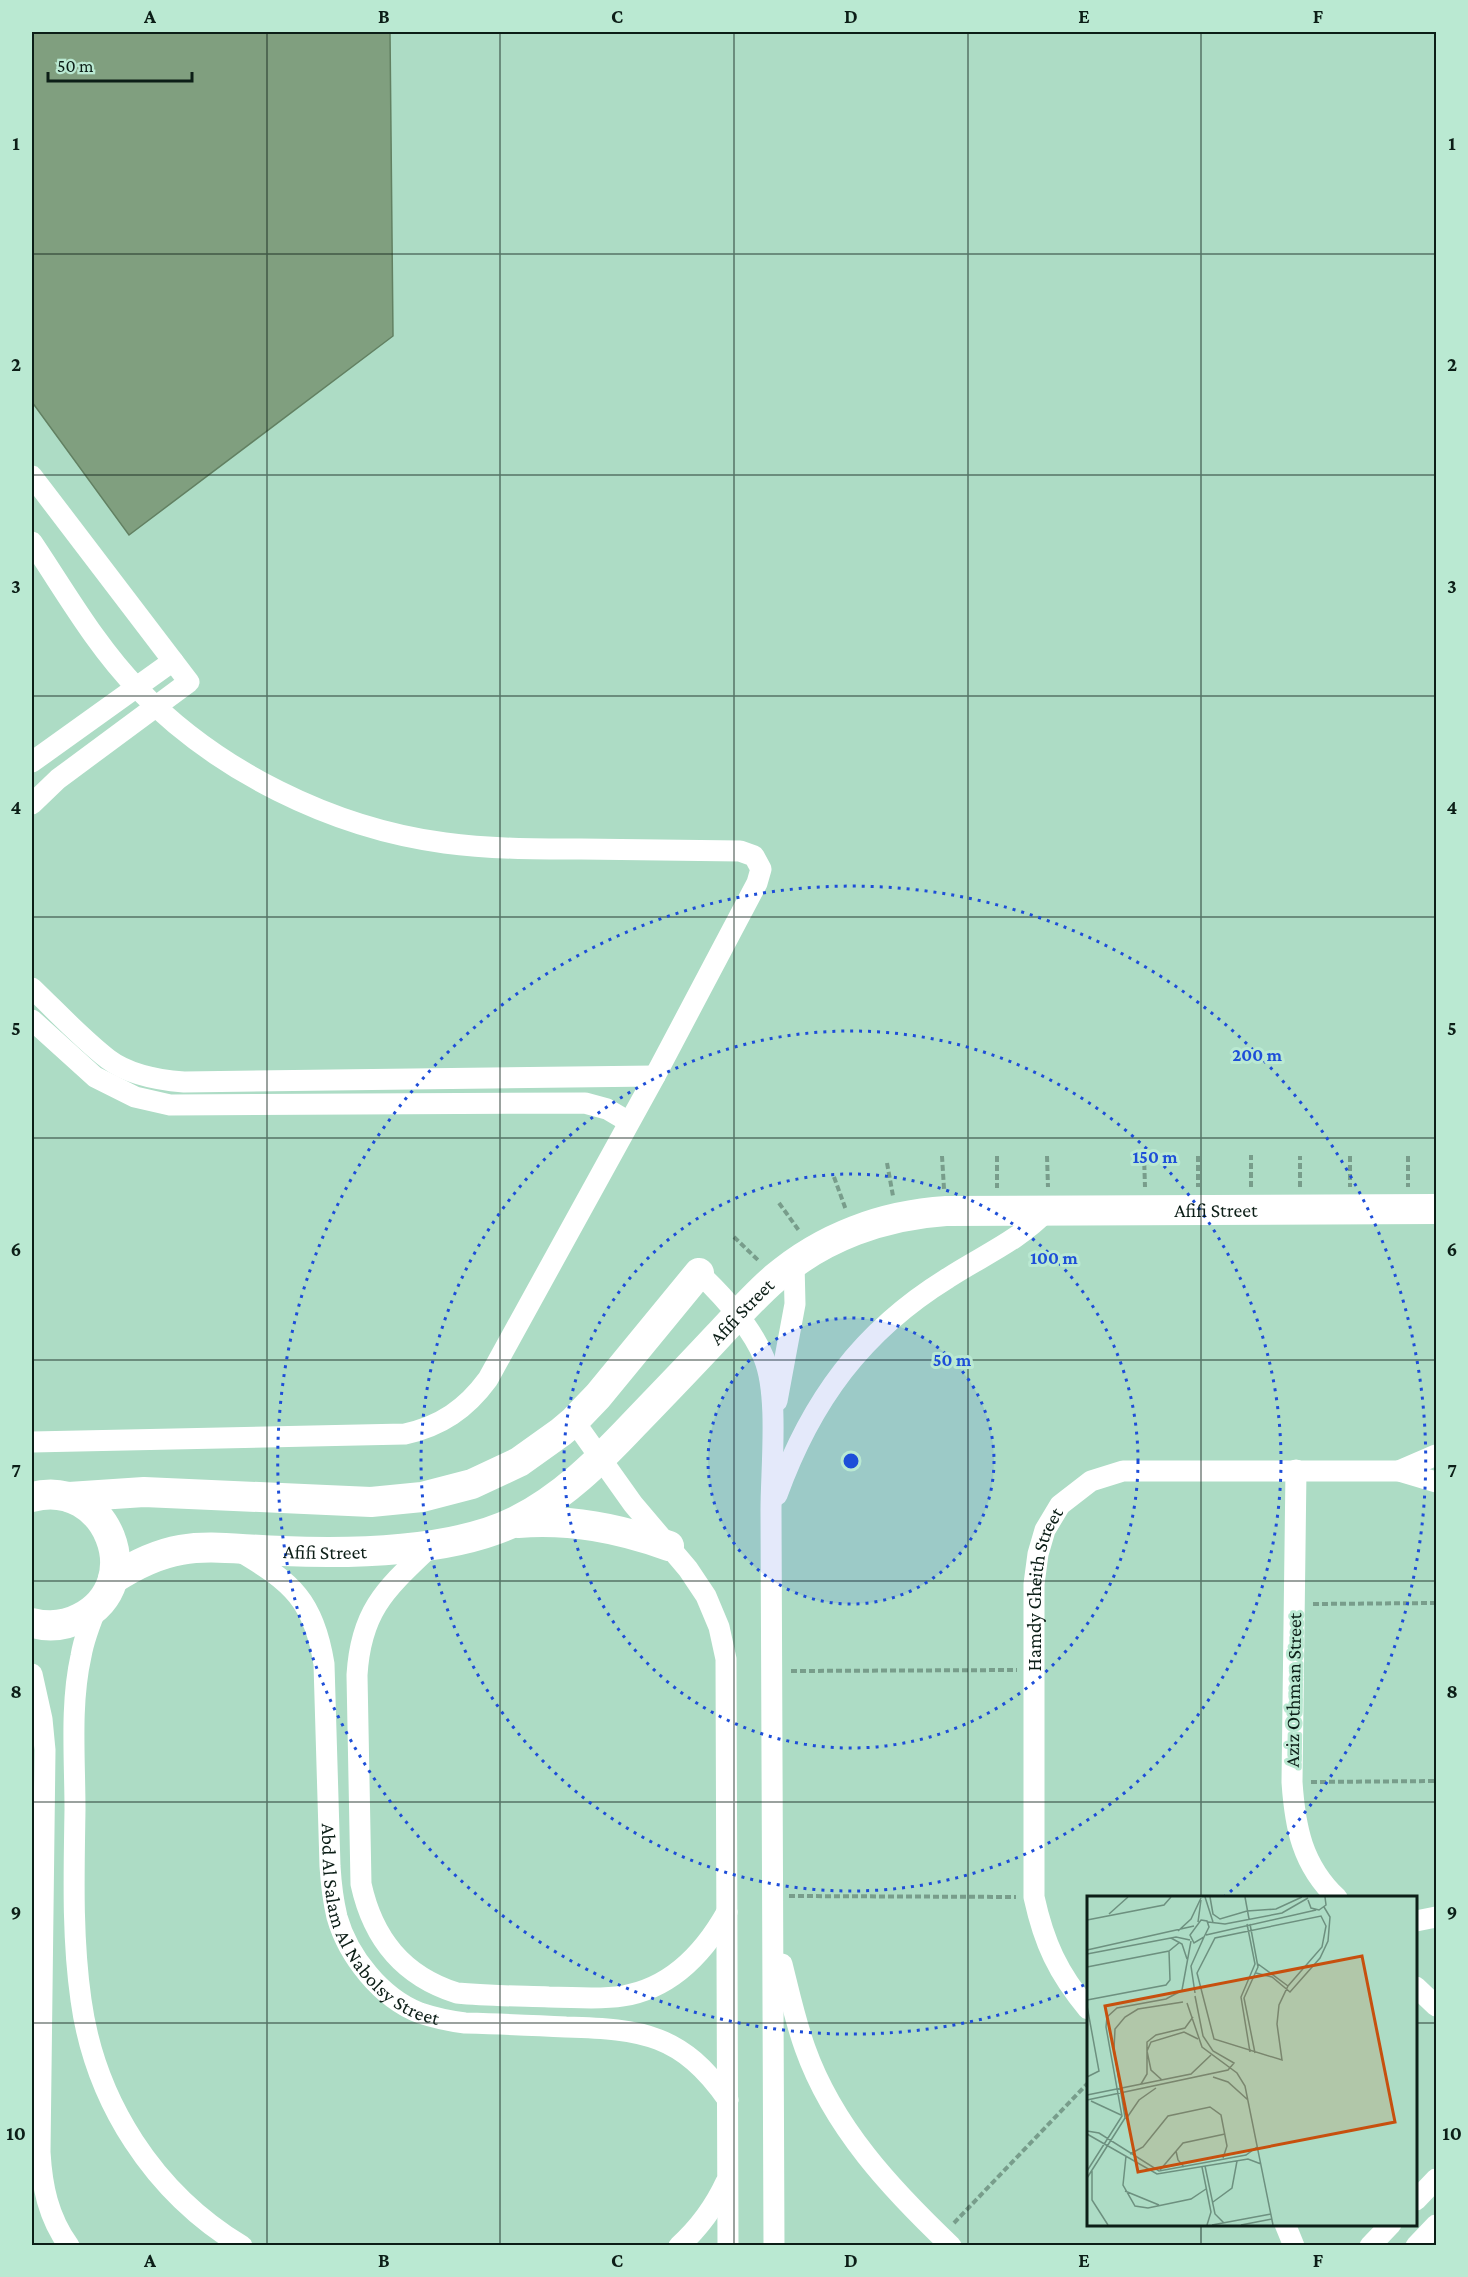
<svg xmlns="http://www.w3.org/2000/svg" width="1468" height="2277" font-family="'Crimson Pro',serif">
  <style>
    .building { fill: #809f7f; stroke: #628062; stroke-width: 1.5 }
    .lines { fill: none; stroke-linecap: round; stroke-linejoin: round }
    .path { stroke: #789d8b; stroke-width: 4; stroke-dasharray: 6 3; stroke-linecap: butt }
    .street { stroke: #fff; stroke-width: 21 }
    .secondary { stroke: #fff; stroke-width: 30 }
    .grid { fill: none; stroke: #0c1e17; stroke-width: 1.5; stroke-opacity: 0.55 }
    .ring { fill: none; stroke: #1d4ed8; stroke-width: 3; stroke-dasharray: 3 6 }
    .labels { text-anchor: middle; stroke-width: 6; stroke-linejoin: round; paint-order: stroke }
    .street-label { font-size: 20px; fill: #0c1e17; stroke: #bae9d2 }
    .inset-road { fill: none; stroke: #6d907f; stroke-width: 1.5 }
    .view { fill: #c7500e; fill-opacity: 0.15; stroke: #c7500e; stroke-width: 3 }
    .inset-edge { fill: none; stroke: #0c1e17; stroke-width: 3 }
    .centre { fill: #1d4ed8; stroke: #bae9d2; stroke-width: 3 }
    .ring-label { font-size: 18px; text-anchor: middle; font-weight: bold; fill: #1d4ed8; stroke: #bae9d2; stroke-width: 6; stroke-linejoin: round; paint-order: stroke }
    .neatline { fill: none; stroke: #0c1e17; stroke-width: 2 }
    .grid-label { font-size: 20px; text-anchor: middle; font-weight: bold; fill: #0c1e17 }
  </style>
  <rect width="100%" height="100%" fill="#addcc5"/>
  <path class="building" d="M32,32H390L393,336L129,535L32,402Z"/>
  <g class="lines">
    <path class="path" d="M1144,1155L1145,1187
      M942,1156L944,1189
      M997,1156V1188
      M1047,1156L1048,1187
      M1198,1156V1187
      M1350,1156V1187
      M1408,1156V1187
      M887,1163L893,1196
      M834,1177L846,1210
      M1251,1187V1155
      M1300,1187V1156
      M779,1203L800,1232
      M734,1237L759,1261
      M1313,1604L1436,1603
      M791,1671L1017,1670
      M1311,1782L1436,1781
      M789,1896L1016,1897
      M954,2223L1088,2083"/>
    <g class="street">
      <path d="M32,476L189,682L58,779L32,804"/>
      <path d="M32,542C65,591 96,646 138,689C217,771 332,828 445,843C490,849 535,849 581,849C634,850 687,850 740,851L754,856L761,869L757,883L655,1076L488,1379C466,1409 441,1426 405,1434L32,1442"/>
      <path d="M32,762L173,661"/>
      <path d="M32,988C56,1011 81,1038 108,1059C129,1075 158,1080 184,1082L655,1076"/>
      <path d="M32,1020L95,1077L135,1097L170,1105L585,1103L607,1109L629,1122"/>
      <path d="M699,1273C724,1297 751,1326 764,1358C779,1395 771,1468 771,1510L774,2246"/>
      <path d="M777,1401L795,1304L794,1263"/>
      <path d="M574,1421L633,1504L688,1569L706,1596L719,1627L726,1659L728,2246"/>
      <path d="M1296,1470L1292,1782C1295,1827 1302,1865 1337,1898"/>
      <path d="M1399,1471L1436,1455"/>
      <path d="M777,1495C811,1401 862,1331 948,1278C985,1254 1017,1242 1049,1209"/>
      <path d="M432,1545C387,1588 361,1609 357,1675L361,1884C373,1939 403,1976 457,1993C488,1996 519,1996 549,1997C574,1997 599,2000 623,1996C671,1988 704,1953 727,1912"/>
      <path id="s1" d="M239,1551C292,1582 314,1601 324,1664L330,1866C331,1883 333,1900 337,1917C348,1956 381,1998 420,2013C435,2018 449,2021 465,2023C499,2024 532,2025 566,2027C642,2029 682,2034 728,2100"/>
      <path d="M98,1604C91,1621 84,1638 81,1656C70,1705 75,1759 75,1810C74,1873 72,1937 81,2000C95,2102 154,2193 242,2246"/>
      <path d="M32,1674L42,1719L45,1750L40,2152C42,2186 48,2217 69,2246"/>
      <path d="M1416,1921L1436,1917"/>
      <path d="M782,1964C789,1992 795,2020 805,2048C833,2127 891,2189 951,2246"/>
      <path d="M1416,1987L1436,2006"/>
      <path id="s2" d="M1088,2009C1058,1973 1044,1943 1034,1897V1584L1038,1554L1045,1530L1060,1505L1091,1481L1123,1471H1399L1436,1482"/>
      <path d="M1416,2200L1436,2179"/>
      <path d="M1285,2224L1294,2246"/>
      <path d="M679,2246C700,2227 714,2208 726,2182"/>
      <path d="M1370,2246L1391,2224"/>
      <path d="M1416,2246L1436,2225"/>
    </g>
    <g class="secondary">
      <path d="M32,1497C107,1477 149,1583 80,1618C65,1626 48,1627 32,1623"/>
      <path d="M69,1497L144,1492L371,1502L422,1497L472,1484L519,1462L561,1432L574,1421L598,1396L699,1273"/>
      <path d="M518,1523C571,1519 618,1528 669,1546"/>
      <path id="s3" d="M113,1579C179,1536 210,1549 283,1551C352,1554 454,1552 516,1521C563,1497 598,1462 634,1424C662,1395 690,1366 717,1337C736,1317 754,1296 775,1278C823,1237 883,1215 946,1211L1436,1209"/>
    </g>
  </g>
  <path class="grid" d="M267,32V2246M500,32V2246M734,32V2246M968,32V2246M1201,32V1898M32,254H1436M32,475H1436M32,696H1436M32,917H1436M32,1138H1436M32,1360H1436M32,1581H1436M32,1802H1436M32,2023H1088M1416,2023H1436M1201,2224V2246"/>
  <circle cx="851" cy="1461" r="143" fill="#1d4ed8" fill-opacity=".12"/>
  <g class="ring">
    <circle cx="851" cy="1461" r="143"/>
    <circle cx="851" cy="1461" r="287"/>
    <circle cx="851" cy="1461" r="430"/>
    <path d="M1084 1985A574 574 0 1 1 1224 1897"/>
  </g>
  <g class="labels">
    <g class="street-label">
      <text dy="7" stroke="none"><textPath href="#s3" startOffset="1227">Afifi Street</textPath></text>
      <text dy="7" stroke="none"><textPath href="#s3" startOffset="723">Afifi Street</textPath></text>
      <text dy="7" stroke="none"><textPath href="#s3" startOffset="219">Afifi Street</textPath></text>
      <text dy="7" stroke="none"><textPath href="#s2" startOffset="435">Hamdy Gheith Street</textPath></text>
      <text transform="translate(1293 1690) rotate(-89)" y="7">Aziz Othman Street</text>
      <text dy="7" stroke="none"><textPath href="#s1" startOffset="430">Abd Al Salam Al Nabolsy Street</textPath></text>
    </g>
  </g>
  <g transform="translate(1087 1896)">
    <rect width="330" height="330" fill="#addcc5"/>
    <path class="inset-road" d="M118,1L126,26M123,1L126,18L133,23L160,15L189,13L215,1M158,1L162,23M221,4L224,12L232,14L239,9L238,1M22,18L41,1M234,20L239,30L235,51L201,90L192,109L190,128L195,164L127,143L110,77L128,42ZM0,24L77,9L84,1M114,24L120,25L122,31L117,41L107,47L103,39ZM111,26L114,4M121,26L138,28L195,17L221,2M160,28L168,68L154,101L163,156M163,28L171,71L157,102L168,157M91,35L104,23L114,2M119,39L229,14M84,42L95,48L100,63M0,54L107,30M0,58L89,41L103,44M171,68L201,90M0,71L82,55L93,46M169,77L185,81L203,96L233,62L241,45L243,21L237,11M95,94L104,45M108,97L104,70L117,41M0,104L79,89L83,84L82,55M100,107L115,151L150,177L158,190L186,329M0,110L12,175L0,181M126,181L141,186L161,204M75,184L64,174L60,155L64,146L97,136L111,143M54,188L60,178V146L69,139L98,132L106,121M0,199L104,178L124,159M0,204L141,174L147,167L126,155L116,140L108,100M4,205L34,219M39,223L52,204L69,192M0,235L12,237L72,275L159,259L170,251M0,238L70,278L161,263L174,268M89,255L91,264L97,271M43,258L56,251L81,220L123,211L134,219L140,250L136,262M39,260L36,289L48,310L61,312L104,303L119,293M118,270L128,318L137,327M115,271L124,316L120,329M73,274L96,247L138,238M0,275L35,220L19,131L20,121L30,112L79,103L94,95M5,275V304L21,329M0,282L38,222L27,153L28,133L38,121L51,113L96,106M38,295L72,309M126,306L145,292L150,265M125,329L184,318M154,329L185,323"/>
    <path class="view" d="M275,60L308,226L51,276L18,110Z"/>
    <rect width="330" height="330" class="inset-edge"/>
  </g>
  <circle cx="851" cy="1461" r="9" class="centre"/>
  <g class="ring-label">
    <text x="1257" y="1061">200 m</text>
    <text x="1155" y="1163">150 m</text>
    <text x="1054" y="1264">100 m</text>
    <text x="952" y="1366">50 m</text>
  </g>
  <rect width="1468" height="2277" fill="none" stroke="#bae9d2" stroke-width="66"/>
  <path d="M48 72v9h144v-9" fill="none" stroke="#0c1e17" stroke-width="3"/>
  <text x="57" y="72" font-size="18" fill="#0c1e17" stroke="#bae9d2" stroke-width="4.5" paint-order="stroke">50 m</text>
  <rect x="33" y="33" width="1402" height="2211" class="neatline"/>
  <g class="grid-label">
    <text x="150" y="23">A</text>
    <text x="384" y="23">B</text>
    <text x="617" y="23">C</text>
    <text x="851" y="23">D</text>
    <text x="1084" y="23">E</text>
    <text x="1318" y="23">F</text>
    <text x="16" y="150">1</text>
    <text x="1452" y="150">1</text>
    <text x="16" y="371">2</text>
    <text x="1452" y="371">2</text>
    <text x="16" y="593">3</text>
    <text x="1452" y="593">3</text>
    <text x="16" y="814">4</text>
    <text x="1452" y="814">4</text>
    <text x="16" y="1035">5</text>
    <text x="1452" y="1035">5</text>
    <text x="16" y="1256">6</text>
    <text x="1452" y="1256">6</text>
    <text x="16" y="1477">7</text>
    <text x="1452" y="1477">7</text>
    <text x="16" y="1698">8</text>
    <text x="1452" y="1698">8</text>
    <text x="16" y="1919">9</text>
    <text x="1452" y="1919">9</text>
    <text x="16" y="2140">10</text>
    <text x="1452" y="2140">10</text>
    <text x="150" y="2267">A</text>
    <text x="384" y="2267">B</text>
    <text x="617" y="2267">C</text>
    <text x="851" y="2267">D</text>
    <text x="1084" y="2267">E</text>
    <text x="1318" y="2267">F</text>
  </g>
</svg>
